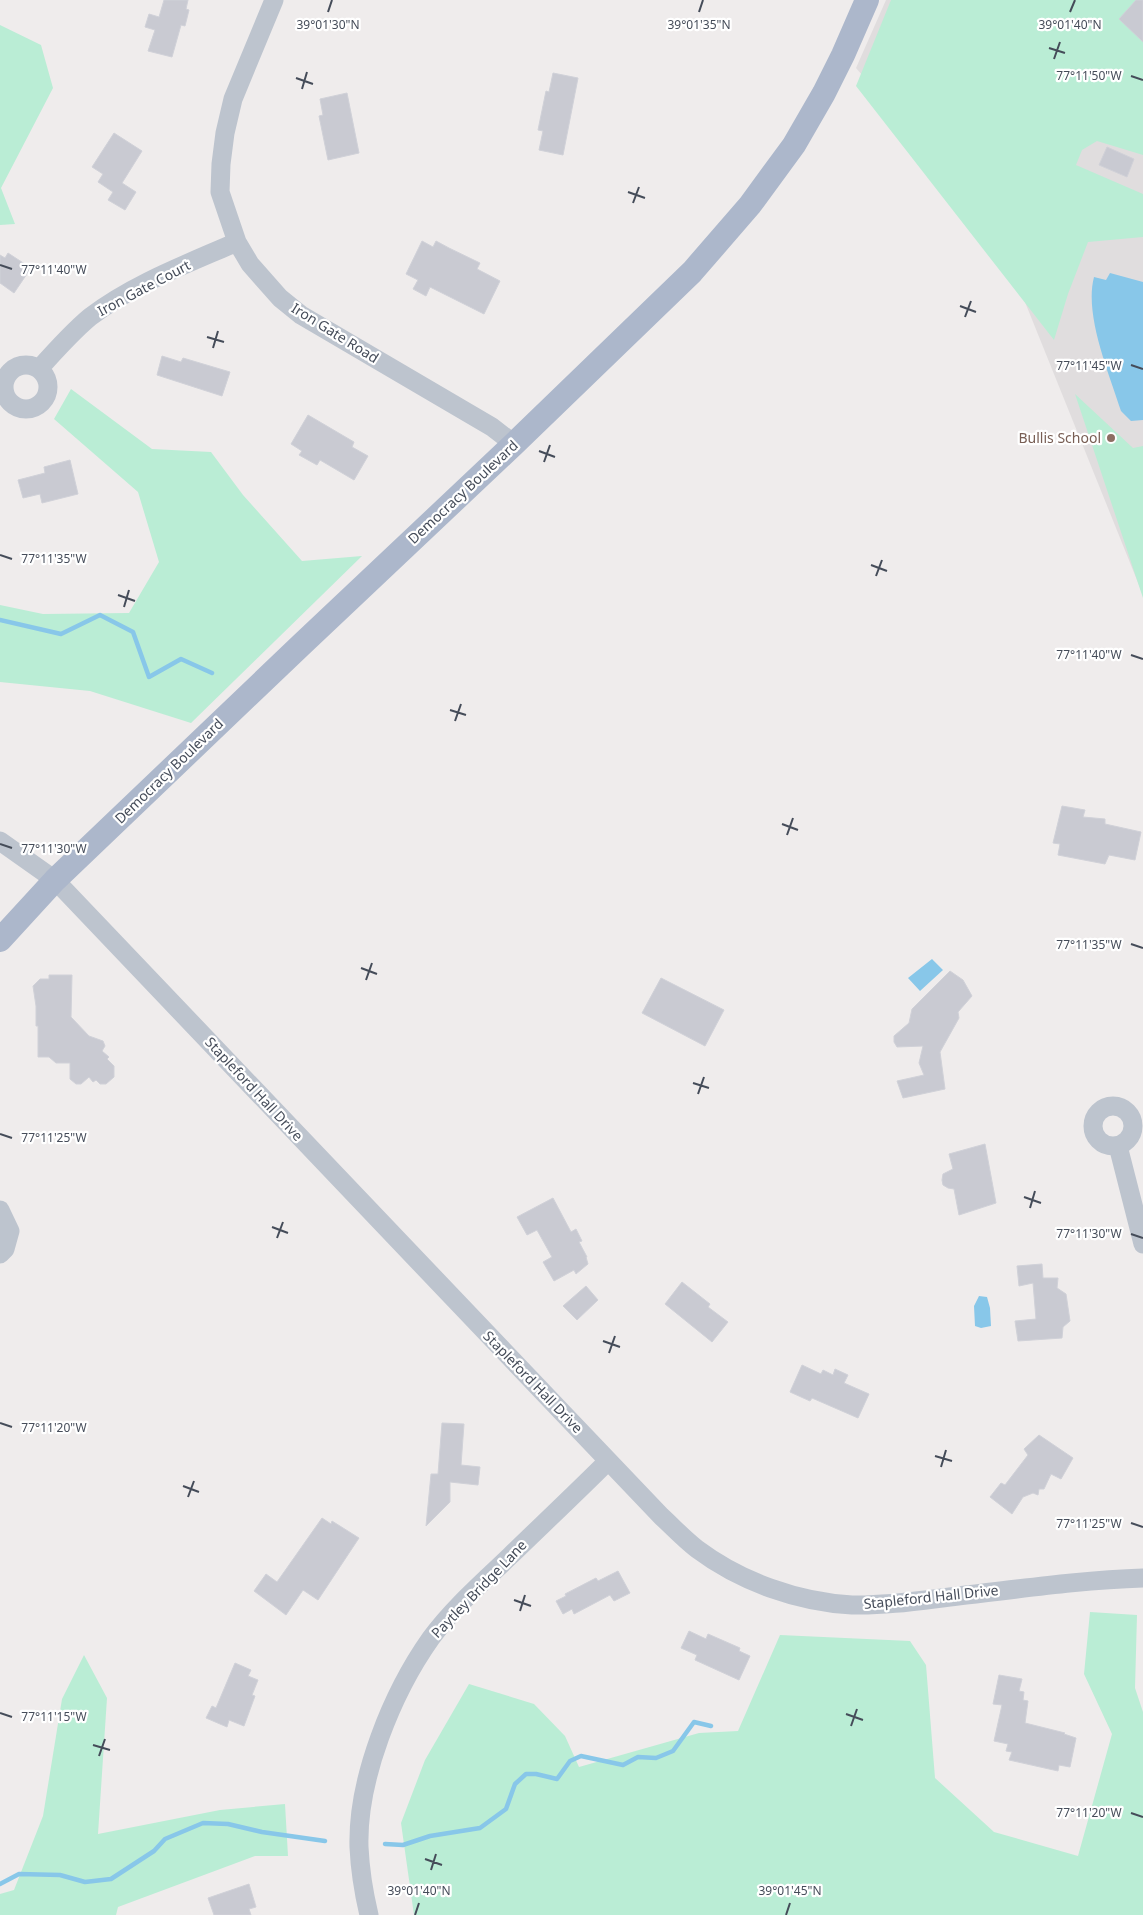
<svg xmlns="http://www.w3.org/2000/svg" width="1143" height="1915" font-family="'Noto Sans',sans-serif">
  <style>
    .education { fill: #e0ddde }
    .green { fill: #baedd5 }
    .water { fill: #88c7e9 }
    .lines { fill: none; stroke-linecap: round; stroke-linejoin: round }
    .stream { stroke: #88c7e9; stroke-width: 4.5 }
    .building { fill: #c9cad2; stroke: #d0d1d8 }
    .minor { stroke: #bdc4ce; stroke-width: 19 }
    .major { stroke: #acb7cb; stroke-width: 24 }
    .ticks { fill: none; stroke: #454c59; stroke-width: 2 }
    .education-dot { fill: #8d6e63; stroke: #fff; stroke-width: 2 }
    .labels { text-anchor: middle; stroke-width: 4.5; stroke-linejoin: round; paint-order: stroke }
    .street-label { font-size: 14px; fill: #454c59; stroke: #fff }
    .education-label { font-size: 14px; fill: #785e54; stroke: #fff; text-anchor: end }
    .ticks-label { font-size: 12px; text-anchor: middle; fill: #454c59; stroke: #fff; stroke-width: 4.5; stroke-linejoin: round; paint-order: stroke }
  </style>
  <rect width="100%" height="100%" fill="#efecec"/>
  <path class="education" d="M886,0H1143V595L996,230L856,68Z"/>
  <path class="green" d="M891,0H1143V155L1097,141L1082,150L1076,165L1143,194V237L1088,242L1068,294L1054,340L856,86Z
    M0,25L41,45L53,88L1,188L15,224L0,225Z
    M71,389L152,449L211,452L243,495L302,561L362,556L191,723L90,691L0,682V605L43,614L129,613L159,562L138,492L54,419Z
    M1075,394L1133,448L1143,446V598Z
    M1090,1612L1137,1615L1135,1688L1143,1712V1915H414L401,1823L425,1760L469,1684L534,1704L565,1736L579,1767L699,1733L738,1731L780,1635L910,1641L926,1665L935,1778L994,1832L1078,1856L1112,1734L1084,1674Z
    M84,1655L107,1698L98,1834L220,1810L285,1804L288,1856H255L118,1907L116,1915H0V1894L14,1890L43,1816L62,1699Z"/>
  <path class="water" d="M1110,273L1143,282V420L1131,421L1121,411C1109,373 1084,315 1094,277L1106,280Z
    M932,959L943,970L920,991L908,978Z
    M979,1296L987,1297L990,1308L991,1326L981,1328L975,1326L974,1306Z"/>
  <g class="lines">
    <path class="stream" d="M0,620L61,634L100,615L133,632L149,677L181,659L212,673
      M385,1844L403,1845L430,1836L480,1828L506,1809L515,1784L526,1774H536L557,1779L570,1761L581,1756L623,1765L638,1757L656,1758L673,1751L694,1722L711,1726
      M0,1884L19,1874L60,1875L85,1882L111,1879L154,1851L165,1839L203,1823L228,1824L262,1832L325,1841"/>
  </g>
  <path class="building" d="M164,0H188L186,9L189,10L185,26L181,25L172,57L148,51L155,30L145,27L149,14L159,17Z
    M1136,0H1143V42L1119,19Z
    M553,73L578,78L563,155L539,150L543,131L538,130L546,91L549,92Z
    M347,93L359,153L328,160L319,116L323,115L320,99Z
    M114,133L142,151L122,183L136,192L125,210L108,200L113,192L98,182L103,174L92,167Z
    M1107,147L1134,159L1127,177L1099,165Z
    M422,241L433,247L436,241L449,248L480,263L477,269L500,281L484,314L430,287L426,296L413,289L418,280L406,274Z
    M8,253L31,268L14,293L0,283V255L5,258Z
    M162,356L181,362L183,358L230,372L222,396L157,375Z
    M308,415L354,442L352,447L368,456L354,480L320,460L317,465L299,455L302,451L291,444Z
    M70,460L78,494L42,503L40,494L23,498L18,480L45,473L44,467Z
    M1062,806L1085,810L1083,817L1105,819V824L1141,832L1135,860L1109,855L1105,864L1058,855L1060,844L1053,843Z
    M950,971L963,980L972,996L958,1012L959,1018L940,1052L945,1089L903,1098L897,1081L924,1075L919,1063L923,1046L897,1047L894,1042V1036L909,1023L912,1009Z
    M49,975H72L71,1017L89,1036L103,1041L105,1046L102,1051L109,1057L107,1059L114,1066V1077L106,1084H100L96,1080L93,1082L89,1077L81,1084H76L70,1079V1063H56L49,1057H38V1026H36V1006L33,986L40,979H49Z
    M661,978L724,1010L705,1046L642,1013Z
    M985,1144L996,1203L959,1215L954,1189L948,1188L943,1185L942,1180L943,1174L953,1169L949,1154Z
    M553,1198L571,1232L576,1229L582,1241L579,1242L587,1257H586L588,1264L576,1274L574,1270L554,1281L543,1262L552,1257L537,1230L527,1235L517,1217Z
    M1042,1264L1043,1278H1058L1057,1288L1066,1294L1070,1321L1063,1327L1062,1338L1018,1341L1015,1321L1036,1319L1033,1283L1019,1286L1017,1266Z
    M682,1282L710,1304L708,1307L728,1322L712,1342L665,1304Z
    M586,1286L598,1300L577,1320L563,1306Z
    M802,1365L821,1374L823,1370L833,1375L835,1369L848,1375L844,1383L869,1394L858,1418L812,1398L810,1401L790,1392Z
    M442,1423L464,1424L461,1465L480,1467L478,1485L450,1482V1502L426,1526L431,1474H438Z
    M1039,1435L1073,1458L1061,1479L1051,1474L1044,1489H1039L1038,1495L1033,1493L1023,1497L1012,1514L990,1497L1001,1483L1005,1485L1028,1455L1024,1449Z
    M322,1518L331,1524L332,1521L359,1538L318,1600L303,1590L286,1615L254,1591L266,1574L277,1582Z
    M618,1571L630,1593L614,1601L610,1595L574,1614L572,1609L563,1614L556,1601L566,1596L565,1594L596,1578L598,1581Z
    M689,1631L706,1639L708,1634L740,1648L739,1651L750,1656L739,1680L695,1660L697,1655L681,1648Z
    M235,1663L251,1670L248,1676L258,1680L252,1695L255,1696L244,1726L229,1720L227,1727L206,1718L212,1706L216,1708Z
    M999,1675L1022,1679L1019,1691L1024,1692L1023,1700L1028,1701L1025,1723L1065,1733L1064,1734L1076,1738L1070,1767L1059,1765L1058,1771L1009,1760L1012,1752L1006,1751L1008,1744L994,1741L1002,1705L993,1704Z
    M249,1884L256,1907L249,1909L251,1915H214L208,1898Z"/>
  <g class="lines">
    <path class="minor" d="M274,0L233,99L225,133L221,164L220,192L237,242L250,264L280,298L301,315L492,427L514,444
      M4 387a22 22 0 1 1 44 0a22 22 0 1 1-44 0Z
      M39,369C55,351 72,332 90,317C133,284 187,264 237,242
      M0,841L55,880L661,1516C673,1527 684,1539 697,1549C741,1582 798,1602 852,1605C887,1606 924,1600 958,1596C1020,1589 1081,1580 1143,1578
      M1093 1126a20 20 0 1 1 40 0a20 20 0 1 1-40 0Z
      M1118,1146L1143,1244
      M0,1210L10,1231L5,1249L0,1254
      M369,1915C364,1894 360,1869 359,1847C357,1779 392,1693 431,1638C453,1608 483,1582 510,1556C543,1524 576,1493 608,1461"/>
    <path class="major" d="M0,940L55,880L300,646L514,444L692,272L750,205L794,145L824,93L843,55L867,0"/>
  </g>
  <path class="ticks" d="M328,12L332,0M699,12L703,0M1070,12L1075,0M1049,48L1065,53M1054,59L1060,42M1131,76L1143,80M296,78L313,84M302,89L307,72M628,192L645,198M633,203L639,187M0,265L12,269M960,306L976,312M965,317L971,301M207,337L224,342M213,348L218,331M1131,365L1143,369M539,451L555,457M544,462L550,445M0,555L12,559M871,565L887,571M876,576L882,560M118,595L135,601M124,607L129,590M1131,655L1143,659M450,710L466,715M455,721L461,704M782,824L798,830M787,835L793,818M0,844L12,848M1131,944L1143,948M361,968L377,974M366,980L372,963M693,1083L709,1088M698,1094L704,1077M0,1134L12,1138M1024,1197L1041,1203M1030,1208L1035,1191M272,1227L288,1233M1131,1234L1143,1238M277,1238L283,1222M603,1341L620,1347M609,1353L615,1336M0,1423L12,1427M935,1456L952,1461M941,1467L946,1450M183,1486L199,1492M188,1497L194,1481M1131,1523L1143,1527M514,1600L531,1606M520,1611L525,1595M0,1713L12,1717M846,1714L863,1720M851,1726L857,1709M93,1745L110,1750M99,1756L105,1739M1131,1813L1143,1817M425,1859L442,1865M431,1870L436,1854M415,1915L419,1903M786,1915L790,1903"/>
  <circle class="education-dot" cx="1111" cy="438" r="5"/>
  <g class="labels">
    <g class="street-label">
      <text transform="translate(144 288) rotate(-28)" y="5">Iron Gate Court</text>
      <text transform="translate(335 333) rotate(32)" y="5">Iron Gate Road</text>
      <text transform="translate(463 492) rotate(-43)" y="5">Democracy Boulevard</text>
      <text transform="translate(169 771) rotate(-44)" y="5">Democracy Boulevard</text>
      <text transform="translate(254 1089) rotate(47)" y="5">Stapleford Hall Drive</text>
      <text transform="translate(533 1382) rotate(46)" y="5">Stapleford Hall Drive</text>
      <text transform="translate(479 1589) rotate(-46)" y="5">Paytley Bridge Lane</text>
      <text transform="translate(931 1597) rotate(-6)" y="5">Stapleford Hall Drive</text>
    </g>
    <g class="education-label">
      <text x="1101" y="443">Bullis School</text>
    </g>
  </g>
  <g class="ticks-label">
    <text x="328" y="29">39°01'30"N</text>
    <text x="699" y="29">39°01'35"N</text>
    <text x="1070" y="29">39°01'40"N</text>
    <text x="1089" y="80">77°11'50"W</text>
    <text x="54" y="274">77°11'40"W</text>
    <text x="1089" y="370">77°11'45"W</text>
    <text x="54" y="563">77°11'35"W</text>
    <text x="1089" y="659">77°11'40"W</text>
    <text x="54" y="853">77°11'30"W</text>
    <text x="1089" y="949">77°11'35"W</text>
    <text x="54" y="1142">77°11'25"W</text>
    <text x="1089" y="1238">77°11'30"W</text>
    <text x="54" y="1432">77°11'20"W</text>
    <text x="1089" y="1528">77°11'25"W</text>
    <text x="54" y="1721">77°11'15"W</text>
    <text x="1089" y="1817">77°11'20"W</text>
    <text x="419" y="1895">39°01'40"N</text>
    <text x="790" y="1895">39°01'45"N</text>
  </g>
</svg>
